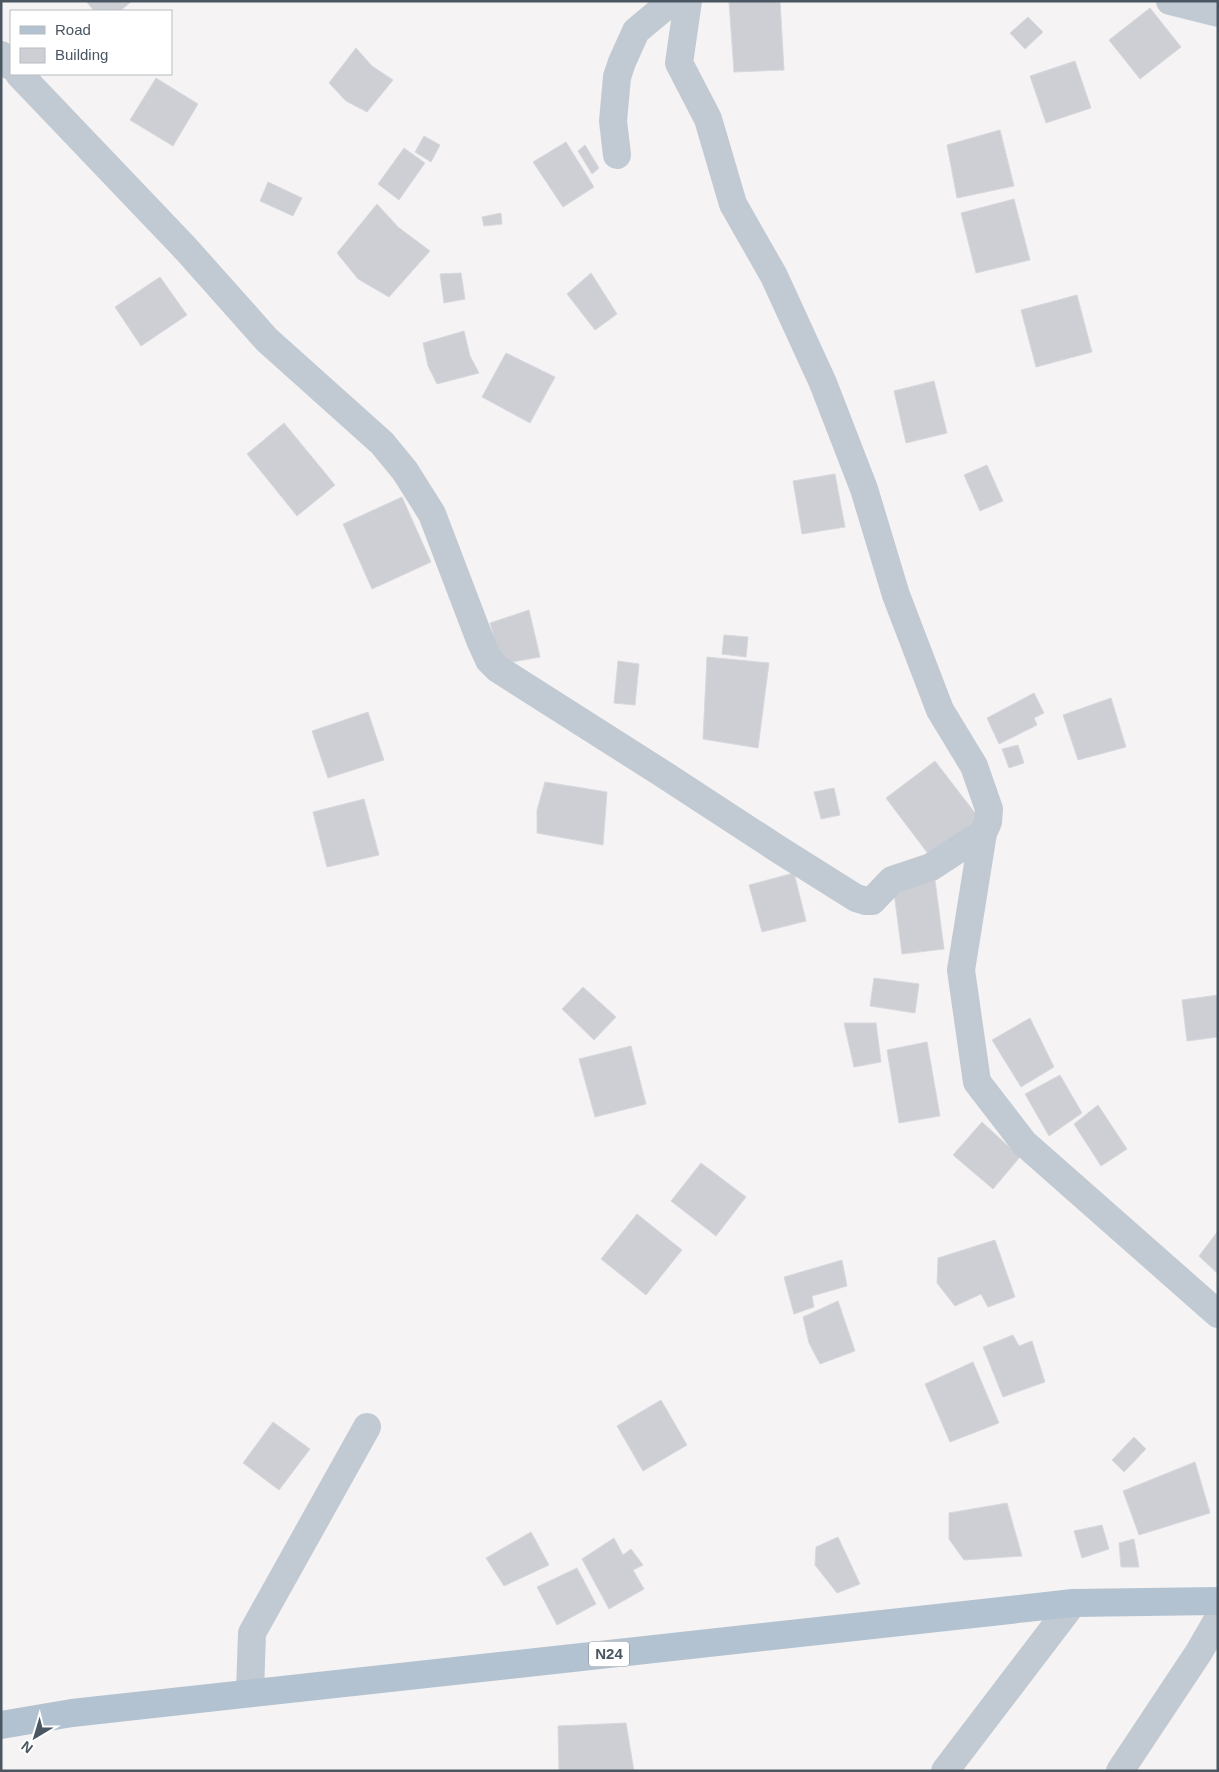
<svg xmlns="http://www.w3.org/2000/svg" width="1219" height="1772" font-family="Arial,sans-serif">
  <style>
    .building { fill: #cdcfd5; stroke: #d7d9de }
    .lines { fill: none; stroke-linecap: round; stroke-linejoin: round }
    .street { stroke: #c1cad2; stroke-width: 28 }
    .primary { stroke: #b3c2d1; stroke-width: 28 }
    .labels { text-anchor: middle; stroke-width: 5; stroke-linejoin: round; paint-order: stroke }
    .shield { fill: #fff; stroke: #808990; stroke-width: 1 }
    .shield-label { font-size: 15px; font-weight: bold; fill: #4a5661 }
  </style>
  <rect width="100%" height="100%" fill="#f5f3f3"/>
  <path class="building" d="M86,1H132L120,11H94Z
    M729,1H780L784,70L734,72Z
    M1150,8L1181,47L1140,79L1109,40Z
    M1028,17L1043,32L1025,49L1010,33Z
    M356,48L372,66L393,80L367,112L346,101L329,83Z
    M1075,61L1091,108L1046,123L1030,76Z
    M156,78L198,104L173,146L130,120Z
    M1000,130L1014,186L957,198L947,145Z
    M424,136L440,145L431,162L415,152Z
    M566,142L594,187L563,207L533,162Z
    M585,145L599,168L592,174L578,151Z
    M404,148L425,163L399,200L378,184Z
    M268,182L302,198L293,216L260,201Z
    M1014,199L1030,260L976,273L961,213Z
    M377,204L398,227L430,251L389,297L358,279L337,253Z
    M501,213L502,224L484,226L482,217Z
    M461,273L465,299L444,303L440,274Z
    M591,273L617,314L595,330L567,294Z
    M160,277L187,315L141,346L115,307Z
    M1077,295L1092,352L1036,367L1021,310Z
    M464,331L470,356L479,373L437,384L428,366L423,343Z
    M506,353L555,377L530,423L482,397Z
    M934,381L947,433L906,443L894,391Z
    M284,423L335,485L297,516L247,454Z
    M987,465L1003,501L980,511L964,475Z
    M835,474L845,527L802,534L793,481Z
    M402,497L431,562L372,589L343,524Z
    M529,610L540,657L501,664L490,623Z
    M724,635L748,637L746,657L722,654Z
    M707,657L769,663L758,748L703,739Z
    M618,661L639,664L635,705L614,703Z
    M1034,693L1044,713L1034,718L1037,725L999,744L987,718Z
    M1111,698L1126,747L1078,760L1063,715Z
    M368,712L384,760L328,778L312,731Z
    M1018,745L1024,763L1009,768L1002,749Z
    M935,761L982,822L932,859L886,798Z
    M545,782L607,792L603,845L537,833V810Z
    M834,788L840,815L821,819L814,792Z
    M364,799L379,855L327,867L313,812Z
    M794,873L806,921L762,932L749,885Z
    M935,880L944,949L902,954L893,885Z
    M874,978L919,984L915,1013L870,1006Z
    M583,987L616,1017L594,1040L562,1009Z
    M1218,995V1037L1187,1041L1182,1000Z
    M1030,1018L1054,1067L1021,1087L992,1040Z
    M844,1023H876L881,1062L854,1067Z
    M927,1042L940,1116L899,1123L887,1050Z
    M631,1046L646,1104L595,1117L579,1059Z
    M1060,1075L1082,1113L1049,1136L1025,1094Z
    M1098,1105L1127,1149L1101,1166L1074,1124Z
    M982,1122L1020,1157L993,1189L953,1155Z
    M701,1163L746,1197L716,1236L671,1201Z
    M637,1214L682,1250L646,1295L601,1259Z
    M1218,1231V1274L1199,1256Z
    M995,1240L1015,1297L988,1307L981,1294L955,1306L937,1283L938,1258Z
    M842,1260L847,1286L812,1296L814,1307L794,1314L784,1277Z
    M838,1301L855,1351L820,1364L809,1343L803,1317Z
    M1013,1335L1019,1346L1032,1341L1045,1382L1003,1397L983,1347Z
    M973,1362L999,1423L950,1442L925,1384Z
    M661,1400L687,1445L643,1471L617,1426Z
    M273,1422L310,1449L279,1490L243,1463Z
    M1134,1437L1146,1449L1124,1472L1112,1460Z
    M1195,1462L1210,1513L1139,1535L1123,1491Z
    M1007,1503L1022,1556L964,1560L949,1539V1513Z
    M1102,1525L1109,1549L1082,1558L1074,1531Z
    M531,1532L549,1565L504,1586L486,1558Z
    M838,1537L860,1584L837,1593L815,1565L816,1547Z
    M614,1538L623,1555L631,1549L643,1565L633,1570L644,1589L609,1609L582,1559Z
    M1134,1539L1139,1567H1121L1119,1543Z
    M577,1568L596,1604L557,1625L537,1587Z
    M626,1723L634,1771H559L558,1726Z"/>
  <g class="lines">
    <path class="street" d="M1170,1L1218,13
      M1,55L11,66
      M19,74L186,249L267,340L382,443L405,471L432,514L480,640L489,660L498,669L660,772L778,849L856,898L866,901H872L892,880L931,867L983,833L988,822L989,809L974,766L940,710L896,595L864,489L823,383L774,276L733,204L708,119L679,63L688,1
      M617,155L613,121L617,77L622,62L636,31L672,1
      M983,833L961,970L977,1082L1024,1143L1218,1314
      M250,1693L252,1633L367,1427
      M945,1771L1073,1603
      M1120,1771L1199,1652L1218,1619"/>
    <path class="primary" d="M1,1725L72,1713L1073,1603L1218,1601"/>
  </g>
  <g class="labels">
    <rect class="shield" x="589" y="1641.5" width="40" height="25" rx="4"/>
    <g class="shield-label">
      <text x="609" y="1659">N24</text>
    </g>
  </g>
  <rect width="1219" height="1772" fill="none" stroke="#4a5661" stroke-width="5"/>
  <rect x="10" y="10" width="162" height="65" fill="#ffffff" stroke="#b7bbc0"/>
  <rect x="20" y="26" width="25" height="8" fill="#b3c2d1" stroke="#b7bbc0"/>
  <text x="55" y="35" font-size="15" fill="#4a5661">Road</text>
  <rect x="20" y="48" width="25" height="15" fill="#cdcfd5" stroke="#b7bbc0"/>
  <text x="55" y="60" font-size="15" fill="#4a5661">Building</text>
  <g transform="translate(35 1737) rotate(218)" stroke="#ffffff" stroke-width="4" paint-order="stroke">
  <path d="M0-4L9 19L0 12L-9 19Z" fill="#4a5661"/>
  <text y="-8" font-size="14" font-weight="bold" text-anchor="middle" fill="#4a5661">N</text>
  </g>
</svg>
